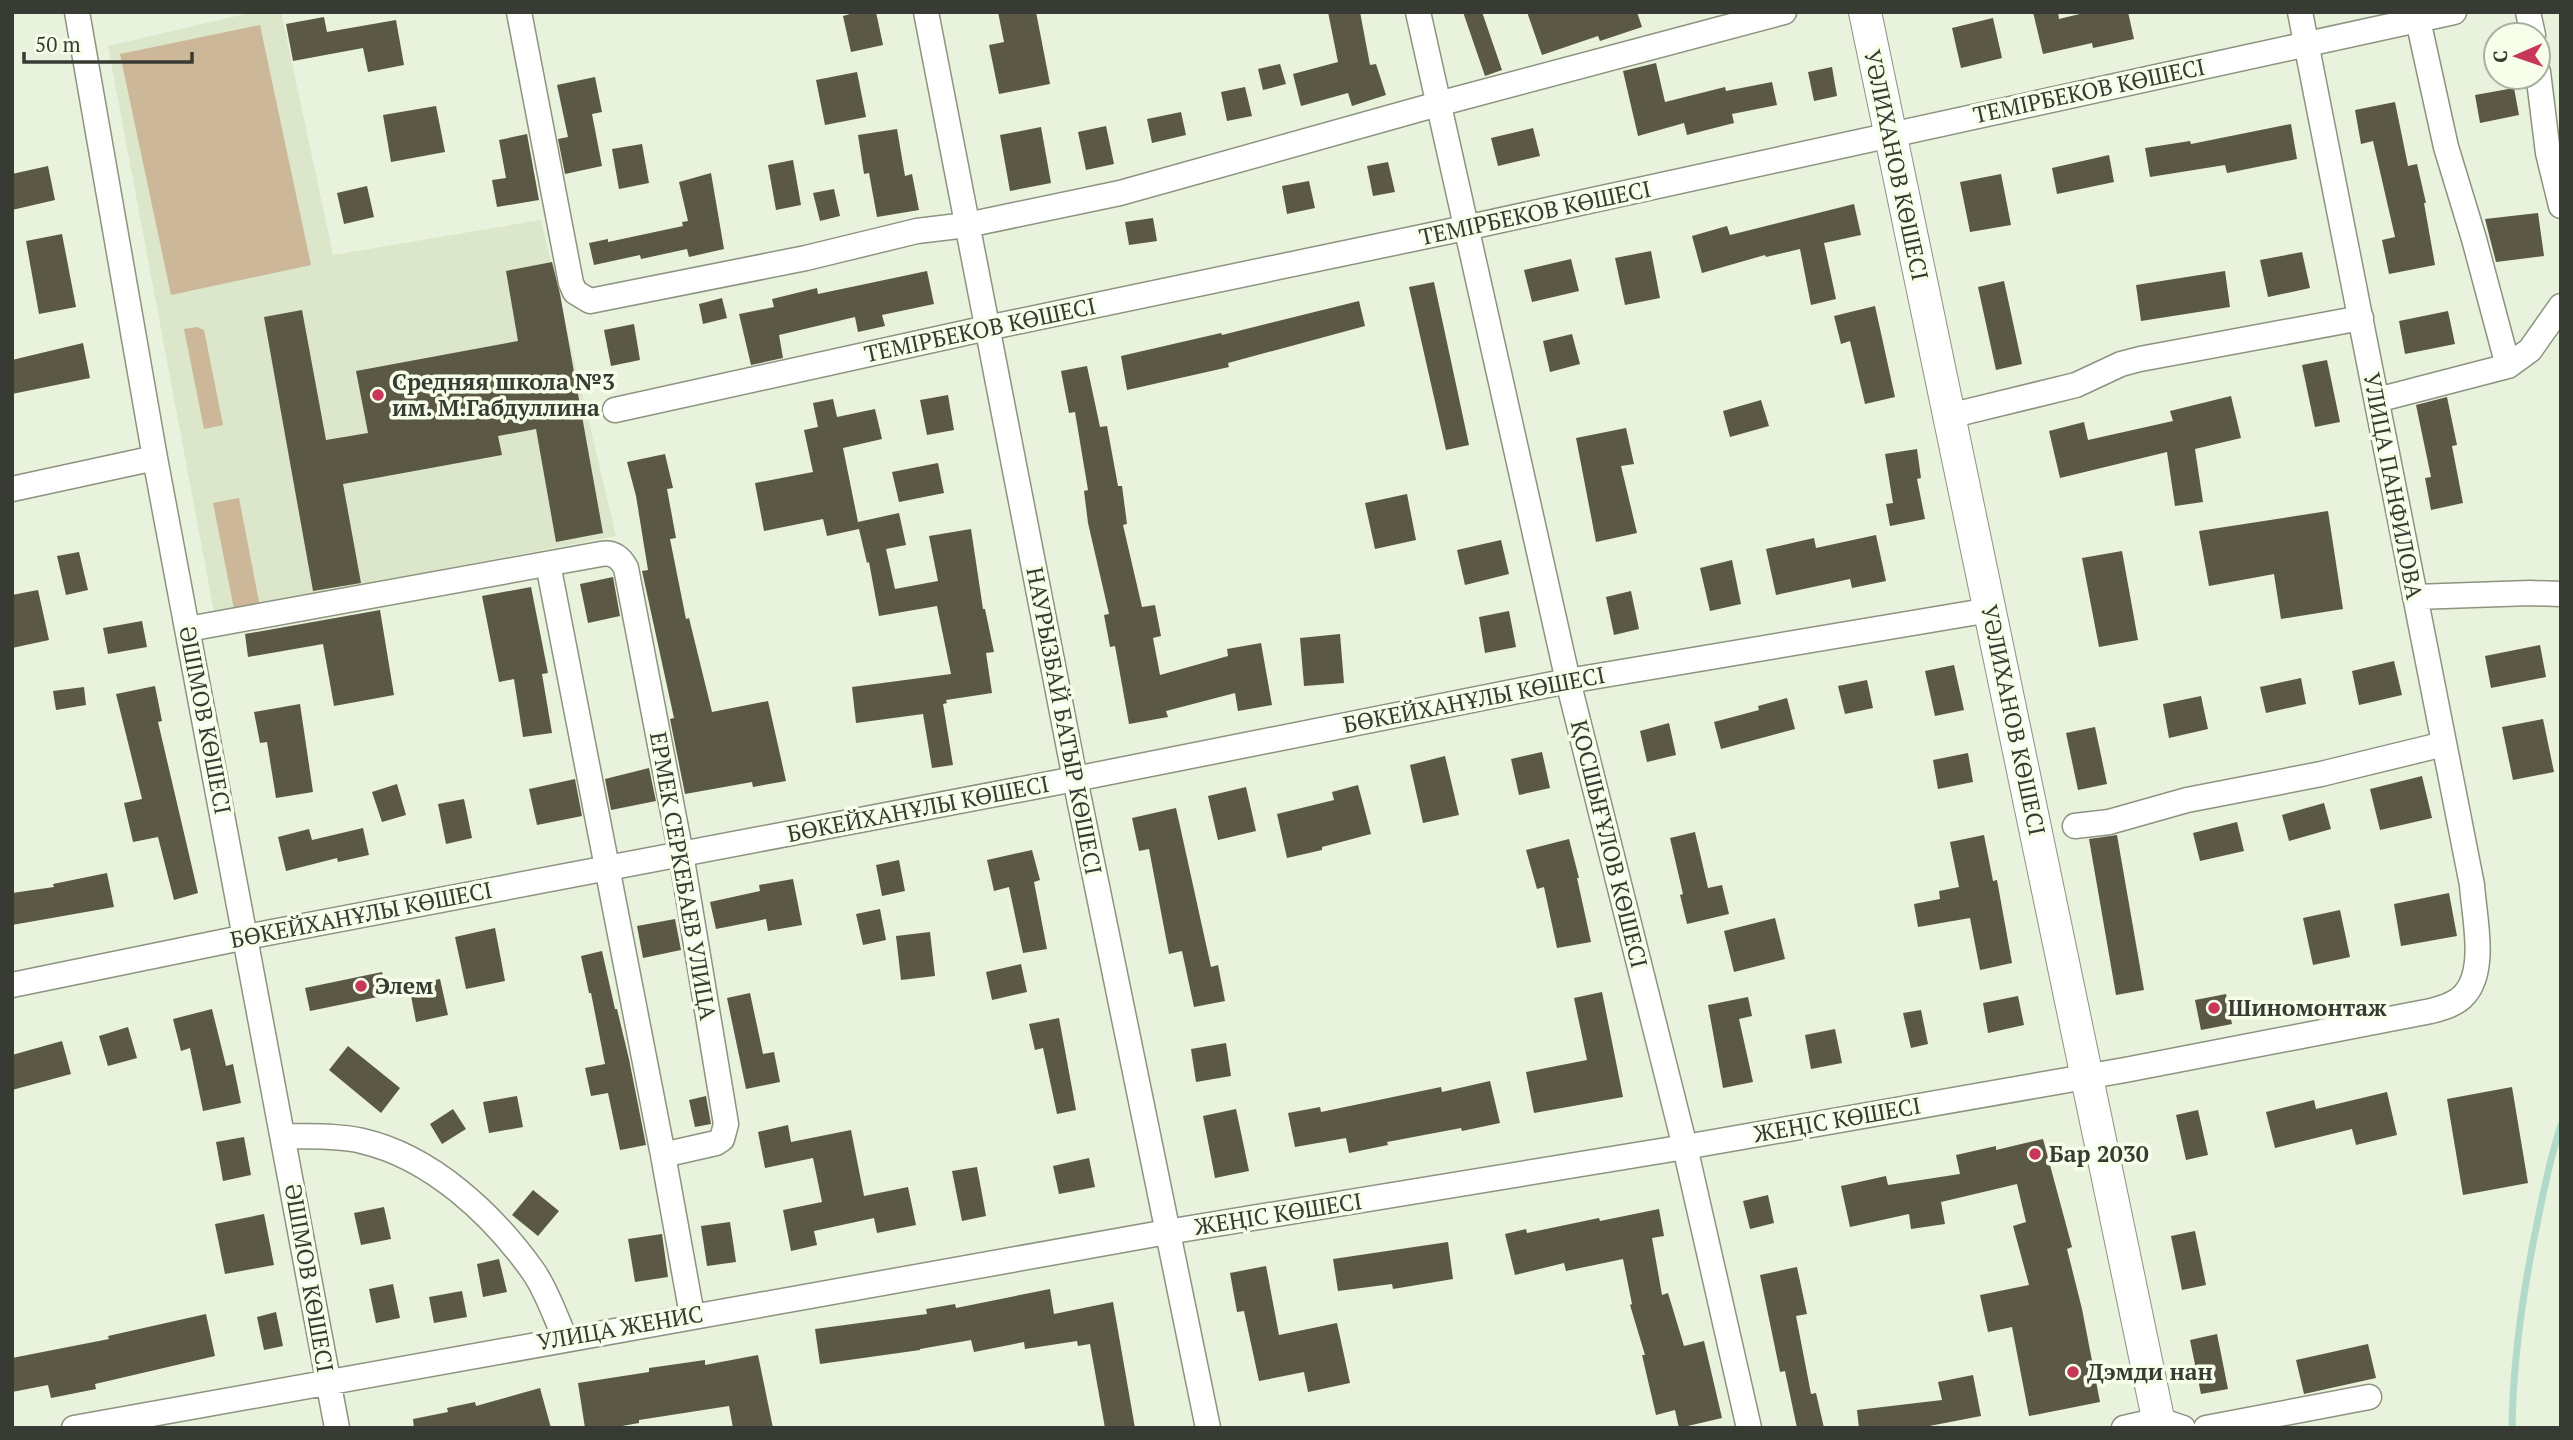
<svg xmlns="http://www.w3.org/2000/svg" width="2573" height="1440" font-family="'PT Serif',serif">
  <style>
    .built { fill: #dbe6ca }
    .green { fill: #ccb899 }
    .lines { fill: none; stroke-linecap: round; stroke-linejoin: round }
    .stream { stroke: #b2dacb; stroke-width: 7 }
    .building { fill: #5b5845 }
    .minor-casing { stroke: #8c937f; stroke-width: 27 }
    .major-casing { stroke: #8c937f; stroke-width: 34 }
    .minor { stroke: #fff; stroke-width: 24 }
    .major { stroke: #fff; stroke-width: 32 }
    .poi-dot { fill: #c7375c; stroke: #f7ffea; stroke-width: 2.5 }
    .labels { text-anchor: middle; stroke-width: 7; stroke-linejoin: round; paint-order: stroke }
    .street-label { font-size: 23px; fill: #383b33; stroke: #f7ffea }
    .poi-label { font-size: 23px; font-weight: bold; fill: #383b33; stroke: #f7ffea; text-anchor: start }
  </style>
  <rect width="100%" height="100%" fill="#e9f2dc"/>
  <path class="built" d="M254,12H281L333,255L541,220L616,536L214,612L108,46Z"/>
  <path class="green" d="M260,25L311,265L171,295L120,54Z
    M197,327L204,330L223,425L204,429L184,329Z
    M239,498L261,612L234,609L213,503Z"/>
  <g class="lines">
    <path class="stream" d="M2512,1428C2513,1356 2524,1284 2539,1214C2545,1184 2551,1155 2561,1125"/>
  </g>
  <path class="building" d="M857,12H876L883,45L851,52L843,16Z
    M998,12H1036L1050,84L999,94L989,45L1004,42Z
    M1328,12H1360L1370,65L1376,64L1386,95L1352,106L1348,93L1301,106L1293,74L1338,62Z
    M1463,12H1482L1502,70L1485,76Z
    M1527,12H1637L1642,27L1600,41L1598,36L1542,55Z
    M2033,12H2058L2059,19L2088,12H2128L2134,39L2093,48L2092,43L2043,54Z
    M324,17L327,32L396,20L404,65L368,72L363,48L293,61L286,24Z
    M1993,18L2002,58L1961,68L1952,28Z
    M1656,63L1665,102L1725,87L1726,91L1772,82L1777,105L1732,114L1734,123L1687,135L1684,123L1638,136L1623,71Z
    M1280,64L1286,84L1263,90L1258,69Z
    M1832,67L1837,96L1814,101L1808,72Z
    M857,72L866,117L825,125L816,80Z
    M595,77L602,112L592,114L602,166L565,174L558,139L568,137L557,85Z
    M1245,87L1252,116L1227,121L1221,92Z
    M2514,88L2519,115L2480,123L2475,95Z
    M2395,102L2408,166L2417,164L2426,203H2424L2435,265L2389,274L2382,240L2395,237L2373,141L2361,144L2355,110Z
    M436,106L445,152L391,162L383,115Z
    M1181,112L1186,135L1152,143L1147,119Z
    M2291,124L2297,159L2227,173L2225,165L2150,177L2145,148L2190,141L2191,144Z
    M1106,126L1114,164L1086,170L1078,132Z
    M1041,127L1051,183L1010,191L1000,135Z
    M1533,128L1540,156L1498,166L1491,138Z
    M897,129L905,176L912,174L919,210L877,217L869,173L864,174L858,135Z
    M527,134L539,200L497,207L492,180L506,178L499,140Z
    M642,144L649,183L619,189L612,149Z
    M2109,155L2114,182L2057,194L2052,168Z
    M793,160L801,205L776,210L768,165Z
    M1388,162L1395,192L1373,196L1367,166Z
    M48,166L55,200L12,210V174Z
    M711,173L724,249L689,257L687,249L641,259L640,255L594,265L589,243L608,239V242L683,226L682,222L688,221L679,182Z
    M2001,174L2011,225L1970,232L1960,182Z
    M1309,181L1315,208L1287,214L1282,186Z
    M367,186L374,217L344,224L337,193Z
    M834,189L840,216L820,221L813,193Z
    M1854,204L1861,235L1824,243L1836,299L1811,305L1800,249L1766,257L1765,255L1702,273L1692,236L1727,226L1730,235Z
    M2538,213L2544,256L2496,262L2485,219Z
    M1153,218L1157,241L1129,245L1125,222Z
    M62,234L76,307L39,314L26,241Z
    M1651,251L1660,298L1625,305L1615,258Z
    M2302,252L2310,288L2268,297L2260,260Z
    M1571,259L1579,291L1532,302L1524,270Z
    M552,262L560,294L603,533L556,542L536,429L498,436L502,455L343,484L361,583L313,591L264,317L302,310L326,440L368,433L356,371L518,341L506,271Z
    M927,271L934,304L882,315L885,326L858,332L855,317L779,335L783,358L751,365L739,314L774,307L772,299L817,288L818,294Z
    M2225,271L2230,307L2141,321L2136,285Z
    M2004,281L2022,364L1996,370L1978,287Z
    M1434,282L1469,445L1446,450L1409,287Z
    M722,298L727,318L703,324L699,304Z
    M1359,301L1365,326L1228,363L1229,367L1127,390L1121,356L1221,333L1222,335Z
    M1875,306L1895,397L1865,404L1850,341L1841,344L1834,316Z
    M2448,311L2455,344L2405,354L2399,321Z
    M634,324L640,360L611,366L604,330Z
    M1572,334L1580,364L1550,372L1543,341Z
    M83,343L90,378L12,394V360Z
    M2327,360L2340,422L2315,427L2302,365Z
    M1087,366L1100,427L1107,426L1118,486H1122L1127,524L1123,525L1142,607L1155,605L1161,636L1153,638L1160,675L1228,656L1227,649L1261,643L1272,705L1238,711L1235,693L1166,711L1168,717L1129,724L1115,646L1110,647L1104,615L1109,614L1088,523L1084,491L1088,490L1075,412L1069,413L1061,371Z
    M948,395L954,430L927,435L920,400Z
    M2231,396L2241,438L2195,449L2203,502L2175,506L2167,452L2060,478L2049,431L2084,422L2088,440L2173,421L2170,411Z
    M2447,397L2457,445L2452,446L2463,503L2431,510L2425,478L2431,477L2416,405Z
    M833,399L837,417L875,409L882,439L843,448L858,522L899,513L906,545L886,549L895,589L938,581L929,536L971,529L983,609H985L994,652L986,653L992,693L946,700L947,703L943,704L953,765L932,768L923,714L856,723L852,687L951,674L937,606L879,616L869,562L867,563L859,529L827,536L823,519L764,531L755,483L813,472L804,430L818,427L813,403Z
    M1761,400L1769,426L1730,437L1723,411Z
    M1626,428L1634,464L1621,466L1637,533L1596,542L1576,438Z
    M1917,449L1921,478L1917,479L1925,519L1890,526L1886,504L1893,503L1885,454Z
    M665,454L673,488L667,489L676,538L670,539L686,619L689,618L712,712L768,701L786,781L753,787L752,782L685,794L670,719L674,718L642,571L648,570L636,496L627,462Z
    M938,463L944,493L899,502L892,472Z
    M1407,494L1416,540L1375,549L1365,503Z
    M2328,511L2343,609L2281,619L2274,574L2209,586L2199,531Z
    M1876,535L1886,581L1852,588L1850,579L1776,595L1766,549L1814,538L1816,548Z
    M1501,540L1509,574L1465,585L1457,550Z
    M2122,551L2138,640L2099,647L2082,558Z
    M79,552L88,590L66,595L57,556Z
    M1732,560L1741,604L1710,611L1700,568Z
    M613,577L620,616L588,623L580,584Z
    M531,587L548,673L542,674L552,733L523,737L514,679L499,682L482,596Z
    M38,590L49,640L12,648V595Z
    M1631,591L1639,629L1614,635L1606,597Z
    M380,610L394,695L334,706L323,644L248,657L245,634Z
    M1509,611L1516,647L1485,653L1479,617Z
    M142,621L147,647L108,654L103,628Z
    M1340,634L1344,683L1304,686L1300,638Z
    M2540,645L2546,677L2491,688L2485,656Z
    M2394,661L2402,695L2359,705L2352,671Z
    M1954,665L1964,710L1935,716L1925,671Z
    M2301,678L2306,704L2266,713L2260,687Z
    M1867,680L1873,708L1845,714L1838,686Z
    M155,686L162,721L158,722L198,893L174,900L158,837L133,842L124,803L142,799L116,694Z
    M84,687L86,705L56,710L53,691Z
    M2201,696L2208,729L2169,738L2163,704Z
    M1787,698L1795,729L1721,749L1714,722L1759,710L1758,706Z
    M300,704L313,792L276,798L267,742L260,743L254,712Z
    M2543,719L2554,772L2513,780L2502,727Z
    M1669,723L1676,755L1647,762L1640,731Z
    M2095,727L2107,784L2078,790L2066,733Z
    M1542,752L1550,788L1519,795L1511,759Z
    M1968,753L1973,782L1938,789L1933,760Z
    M1445,756L1459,815L1423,823L1410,765Z
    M649,768L656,801L611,810L605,779Z
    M2422,776L2432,818L2380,830L2370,789Z
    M575,779L582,816L537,825L529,789Z
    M397,784L406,815L382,822L372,792Z
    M1358,785L1371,834L1322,847V850L1287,858L1277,814L1334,800L1332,792Z
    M1246,787L1256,831L1218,840L1208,796Z
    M464,799L472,838L446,844L438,804Z
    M2324,803L2331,829L2289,841L2282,815Z
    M1176,808L1211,967L1218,965L1225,1001L1194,1007L1182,951L1169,954L1149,849L1139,851L1132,818Z
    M2237,822L2244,851L2200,861L2193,833Z
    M363,828L369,855L338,862L337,858L286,871L278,837L309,829L312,840Z
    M1695,832L1708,888L1722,885L1729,914L1687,924L1680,895L1683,894L1670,838Z
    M1984,835L1993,881L1997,880L2012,963L1980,970L1970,918L1918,927L1914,904L1940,899L1939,891L1959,887L1950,842Z
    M2117,835L2144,990L2116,995L2089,839Z
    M1569,839L1579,878H1577L1591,942L1557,948L1544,887L1537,889L1526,850Z
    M1032,850L1040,880L1034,882L1047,949L1023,953L1009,887L994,891L987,860Z
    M899,860L905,891L882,896L876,865Z
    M107,873L114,907L12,925V893L54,887L53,884Z
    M793,879L802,925L768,931L766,919L716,929L710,902L760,891L759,885Z
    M2449,893L2457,936L2401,946L2394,904Z
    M880,909L886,940L863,945L856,914Z
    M2340,910L2350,957L2313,965L2303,918Z
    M1775,918L1785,959L1734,972L1724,931Z
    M675,919L681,950L643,958L637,926Z
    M495,928L505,981L466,989L455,937Z
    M930,932L935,976L901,980L896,936Z
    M602,951L615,1009H617L629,1059L646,1145L620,1150L608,1093L591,1096L585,1068L605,1064L591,993H589L581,956Z
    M1021,964L1027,992L992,1000L986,972Z
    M382,972L387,995L310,1011L305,988Z
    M440,979L448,1015L416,1022L409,985Z
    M1602,992L1623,1097L1534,1113L1526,1072L1587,1060L1574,998Z
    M750,993L763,1054L774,1052L780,1082L746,1089L727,998Z
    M2226,994L2232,1024L2201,1030L2195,1000Z
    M2018,996L2024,1025L1988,1033L1983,1003Z
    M1748,997L1752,1016L1739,1019L1753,1082L1723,1088L1708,1005Z
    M212,1009L226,1066L233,1064L241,1103L203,1111L190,1048L181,1051L173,1019Z
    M1921,1010L1928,1044L1911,1048L1903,1013Z
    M1059,1018L1076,1110L1057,1114L1043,1048L1035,1050L1029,1024Z
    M128,1027L137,1058L108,1066L99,1036Z
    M1835,1029L1842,1063L1811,1069L1805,1035Z
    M62,1041L71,1074L12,1090V1055Z
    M1226,1043L1231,1076L1196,1082L1191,1049Z
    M348,1046L400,1088L381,1113L329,1070Z
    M1490,1081L1500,1123L1462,1131L1461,1128L1387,1142L1388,1145L1349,1153L1346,1138L1295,1147L1288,1113L1320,1107L1321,1112L1441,1087L1442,1092Z
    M2512,1087L2528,1183L2463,1195L2447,1099Z
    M2387,1092L2397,1135L2356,1145L2352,1129L2275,1148L2266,1112L2314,1100L2316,1109Z
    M517,1096L523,1127L489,1133L483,1102Z
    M706,1096L711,1124L695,1127L689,1100Z
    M453,1109L466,1129L442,1144L430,1124Z
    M1236,1109L1249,1171L1215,1178L1203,1116Z
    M2198,1110L2208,1155L2186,1160L2176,1115Z
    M788,1125L791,1142L851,1130L864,1196L908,1187L916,1225L877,1233L874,1218L814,1231L817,1245L791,1251L783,1210L822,1202L813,1158L765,1168L758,1132Z
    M244,1137L251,1175L223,1181L216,1142Z
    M2043,1139L2072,1247L2067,1249L2082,1309L2100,1402L2029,1416L2012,1327L1988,1332L1980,1295L2029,1285L2013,1226L2026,1222L2017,1184L1941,1202L1945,1224L1911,1229L1909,1214L1850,1227L1841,1186L1886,1176L1888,1185L1960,1174L1956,1155L1996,1146V1150Z
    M1089,1158L1095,1187L1059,1194L1053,1166Z
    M977,1167L986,1216L962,1221L952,1171Z
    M533,1190L559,1211L538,1236L512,1215Z
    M1768,1195L1774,1223L1750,1229L1743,1201Z
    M384,1207L391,1239L361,1245L354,1213Z
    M1659,1209L1664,1236L1652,1238L1662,1295L1668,1293L1684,1346L1704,1341L1722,1418L1679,1428L1675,1410L1656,1415L1642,1355H1645L1630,1305L1632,1304L1623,1259L1566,1271L1564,1263L1515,1275L1505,1234L1526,1229L1527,1233L1599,1218L1600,1221Z
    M264,1214L274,1265L225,1274L215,1224Z
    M730,1222L736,1262L707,1266L701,1226Z
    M2195,1231L2206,1285L2182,1290L2171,1236Z
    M662,1234L668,1277L635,1282L628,1239Z
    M1448,1242L1453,1279L1393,1289L1392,1284L1338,1291L1333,1259Z
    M499,1259L507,1292L483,1297L477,1264Z
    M1266,1266L1279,1335L1337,1323L1350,1383L1308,1392L1304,1372L1259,1381L1244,1311L1237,1312L1230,1273Z
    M1797,1267L1807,1314L1796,1316L1811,1394L1816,1393L1824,1428H1797L1785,1371L1780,1372L1760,1275Z
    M393,1284L400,1318L376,1323L369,1289Z
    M1050,1289L1054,1314L1113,1302L1135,1428H1105L1090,1344L1078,1346L1077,1341L1025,1349L1024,1342L974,1352L971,1340L920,1349V1350L820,1364L815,1329L927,1314L926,1309L955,1304L956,1308Z
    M462,1291L467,1317L434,1323L429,1297Z
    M276,1312L283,1346L264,1350L257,1317Z
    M206,1314L215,1356L95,1384L96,1389L51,1398L48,1385L12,1392V1358L109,1339L108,1336Z
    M2217,1334L2228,1389L2201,1394L2190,1340Z
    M2368,1344L2376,1378L2304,1394L2296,1360Z
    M758,1355L773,1428H733L729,1406L639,1420V1423L611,1428H585L578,1383L649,1372V1368L705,1360V1365Z
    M1973,1375L1981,1416L1919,1428H1859L1857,1410L1942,1400L1938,1382Z
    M540,1388L551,1428H414L413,1419L448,1412L447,1408L475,1402L476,1406Z"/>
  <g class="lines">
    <defs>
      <path id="minor" d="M77,12L155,458L337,1428
        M519,12L571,283L575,292L590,301L806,258L917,231L967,225L1120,193L1438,104L1784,12
        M926,12L1075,779L1208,1428
        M1418,12L1568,681L1685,1147L1749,1428
        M2528,12L2533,35
        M2418,20L2446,147L2474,239L2508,366L2530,350L2561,306
        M2538,72L2548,153L2561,206
        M2377,400L2508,366
        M615,410L987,328L1465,228L2454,12
        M1949,416L2076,385L2121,364L2140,359L2361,318
        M12,489L155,458
        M548,564L663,1155
        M2415,597L2530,593L2561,594
        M188,629L601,554C613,552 620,557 626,568L681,854L726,1124L722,1139L716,1143L663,1155L692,1315
        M2075,826L2109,822L2187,800L2321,774L2444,744
        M12,985L246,937L1075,779L1568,681L1990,610
        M283,1136C309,1137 337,1135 362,1141C432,1157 493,1215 533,1271C547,1291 555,1316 565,1338
        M74,1428L1167,1232L1685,1147L2125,1070L2431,1011C2443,1008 2457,1004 2465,994C2487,969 2474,916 2472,885L2300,12
        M2124,1428L2159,1420L2183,1428
        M2206,1428L2369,1397"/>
      <path id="major" d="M1865,12L2160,1428"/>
    </defs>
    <use href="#minor" class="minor-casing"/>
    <use href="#major" class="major-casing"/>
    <use href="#minor" class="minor"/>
    <use href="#major" class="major"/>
  </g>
  <g class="poi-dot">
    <circle cx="378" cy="395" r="7"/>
    <circle cx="361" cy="986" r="7"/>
    <circle cx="2214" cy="1008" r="7"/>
    <circle cx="2035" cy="1154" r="7"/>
    <circle cx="2073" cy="1372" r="7"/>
  </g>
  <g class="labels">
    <g class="street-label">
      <text transform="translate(2089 91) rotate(-12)" y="8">ТЕМІРБЕКОВ КӨШЕСІ</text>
      <text transform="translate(1896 165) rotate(78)" y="8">УӘЛИХАНОВ КӨШЕСІ</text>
      <text transform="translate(1535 213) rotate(-12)" y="8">ТЕМІРБЕКОВ КӨШЕСІ</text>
      <text transform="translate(980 330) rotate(-12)" y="8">ТЕМІРБЕКОВ КӨШЕСІ</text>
      <text transform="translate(2393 486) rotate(79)" y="8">УЛИЦА ПАНФИЛОВА</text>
      <text transform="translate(1474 700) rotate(-11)" y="8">БӨКЕЙХАНҰЛЫ КӨШЕСІ</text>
      <text transform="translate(205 720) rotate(79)" y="8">ӘШІМОВ КӨШЕСІ</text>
      <text transform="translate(2013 720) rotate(78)" y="8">УӘЛИХАНОВ КӨШЕСІ</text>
      <text transform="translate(1064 721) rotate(79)" y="8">НАУРЫЗБАЙ БАТЫР КӨШЕСІ</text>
      <text transform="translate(918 809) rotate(-11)" y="8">БӨКЕЙХАНҰЛЫ КӨШЕСІ</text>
      <text transform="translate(1609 844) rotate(76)" y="8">ҚОСШЫҒҰЛОВ КӨШЕСІ</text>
      <text transform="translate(683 876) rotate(80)" y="8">ЕРМЕК СЕРКЕБАЕВ УЛИЦА</text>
      <text transform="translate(361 915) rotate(-11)" y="8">БӨКЕЙХАНҰЛЫ КӨШЕСІ</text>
      <text transform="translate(1837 1120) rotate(-10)" y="8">ЖЕҢІС КӨШЕСІ</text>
      <text transform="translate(1278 1214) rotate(-9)" y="8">ЖЕҢІС КӨШЕСІ</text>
      <text transform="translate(309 1278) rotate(80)" y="8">ӘШІМОВ КӨШЕСІ</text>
      <text transform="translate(620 1328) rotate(-10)" y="8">УЛИЦА ЖЕНИС</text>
    </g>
    <g class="poi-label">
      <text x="392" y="390">Средняя школа №3<tspan x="392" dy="26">им. М.Габдуллина</tspan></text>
      <text x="375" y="994">Элем</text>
      <text x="2228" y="1016">Шиномонтаж</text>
      <text x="2049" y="1162">Бар 2030</text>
      <text x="2087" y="1380">Дэмди нан</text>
    </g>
  </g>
  <rect width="2573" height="1440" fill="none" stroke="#383b33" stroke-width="28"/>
  <g transform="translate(2517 56) rotate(268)"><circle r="33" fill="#f7ffea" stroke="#abb1a1" stroke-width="2"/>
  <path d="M0-5L12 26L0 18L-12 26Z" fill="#c7375c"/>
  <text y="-10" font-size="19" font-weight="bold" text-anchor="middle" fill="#383b33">С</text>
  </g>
  <path d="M24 52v10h168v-10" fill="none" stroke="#383b33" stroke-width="3.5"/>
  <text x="35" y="52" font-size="21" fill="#383b33" stroke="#f7ffea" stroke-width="5" paint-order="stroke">50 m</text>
</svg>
